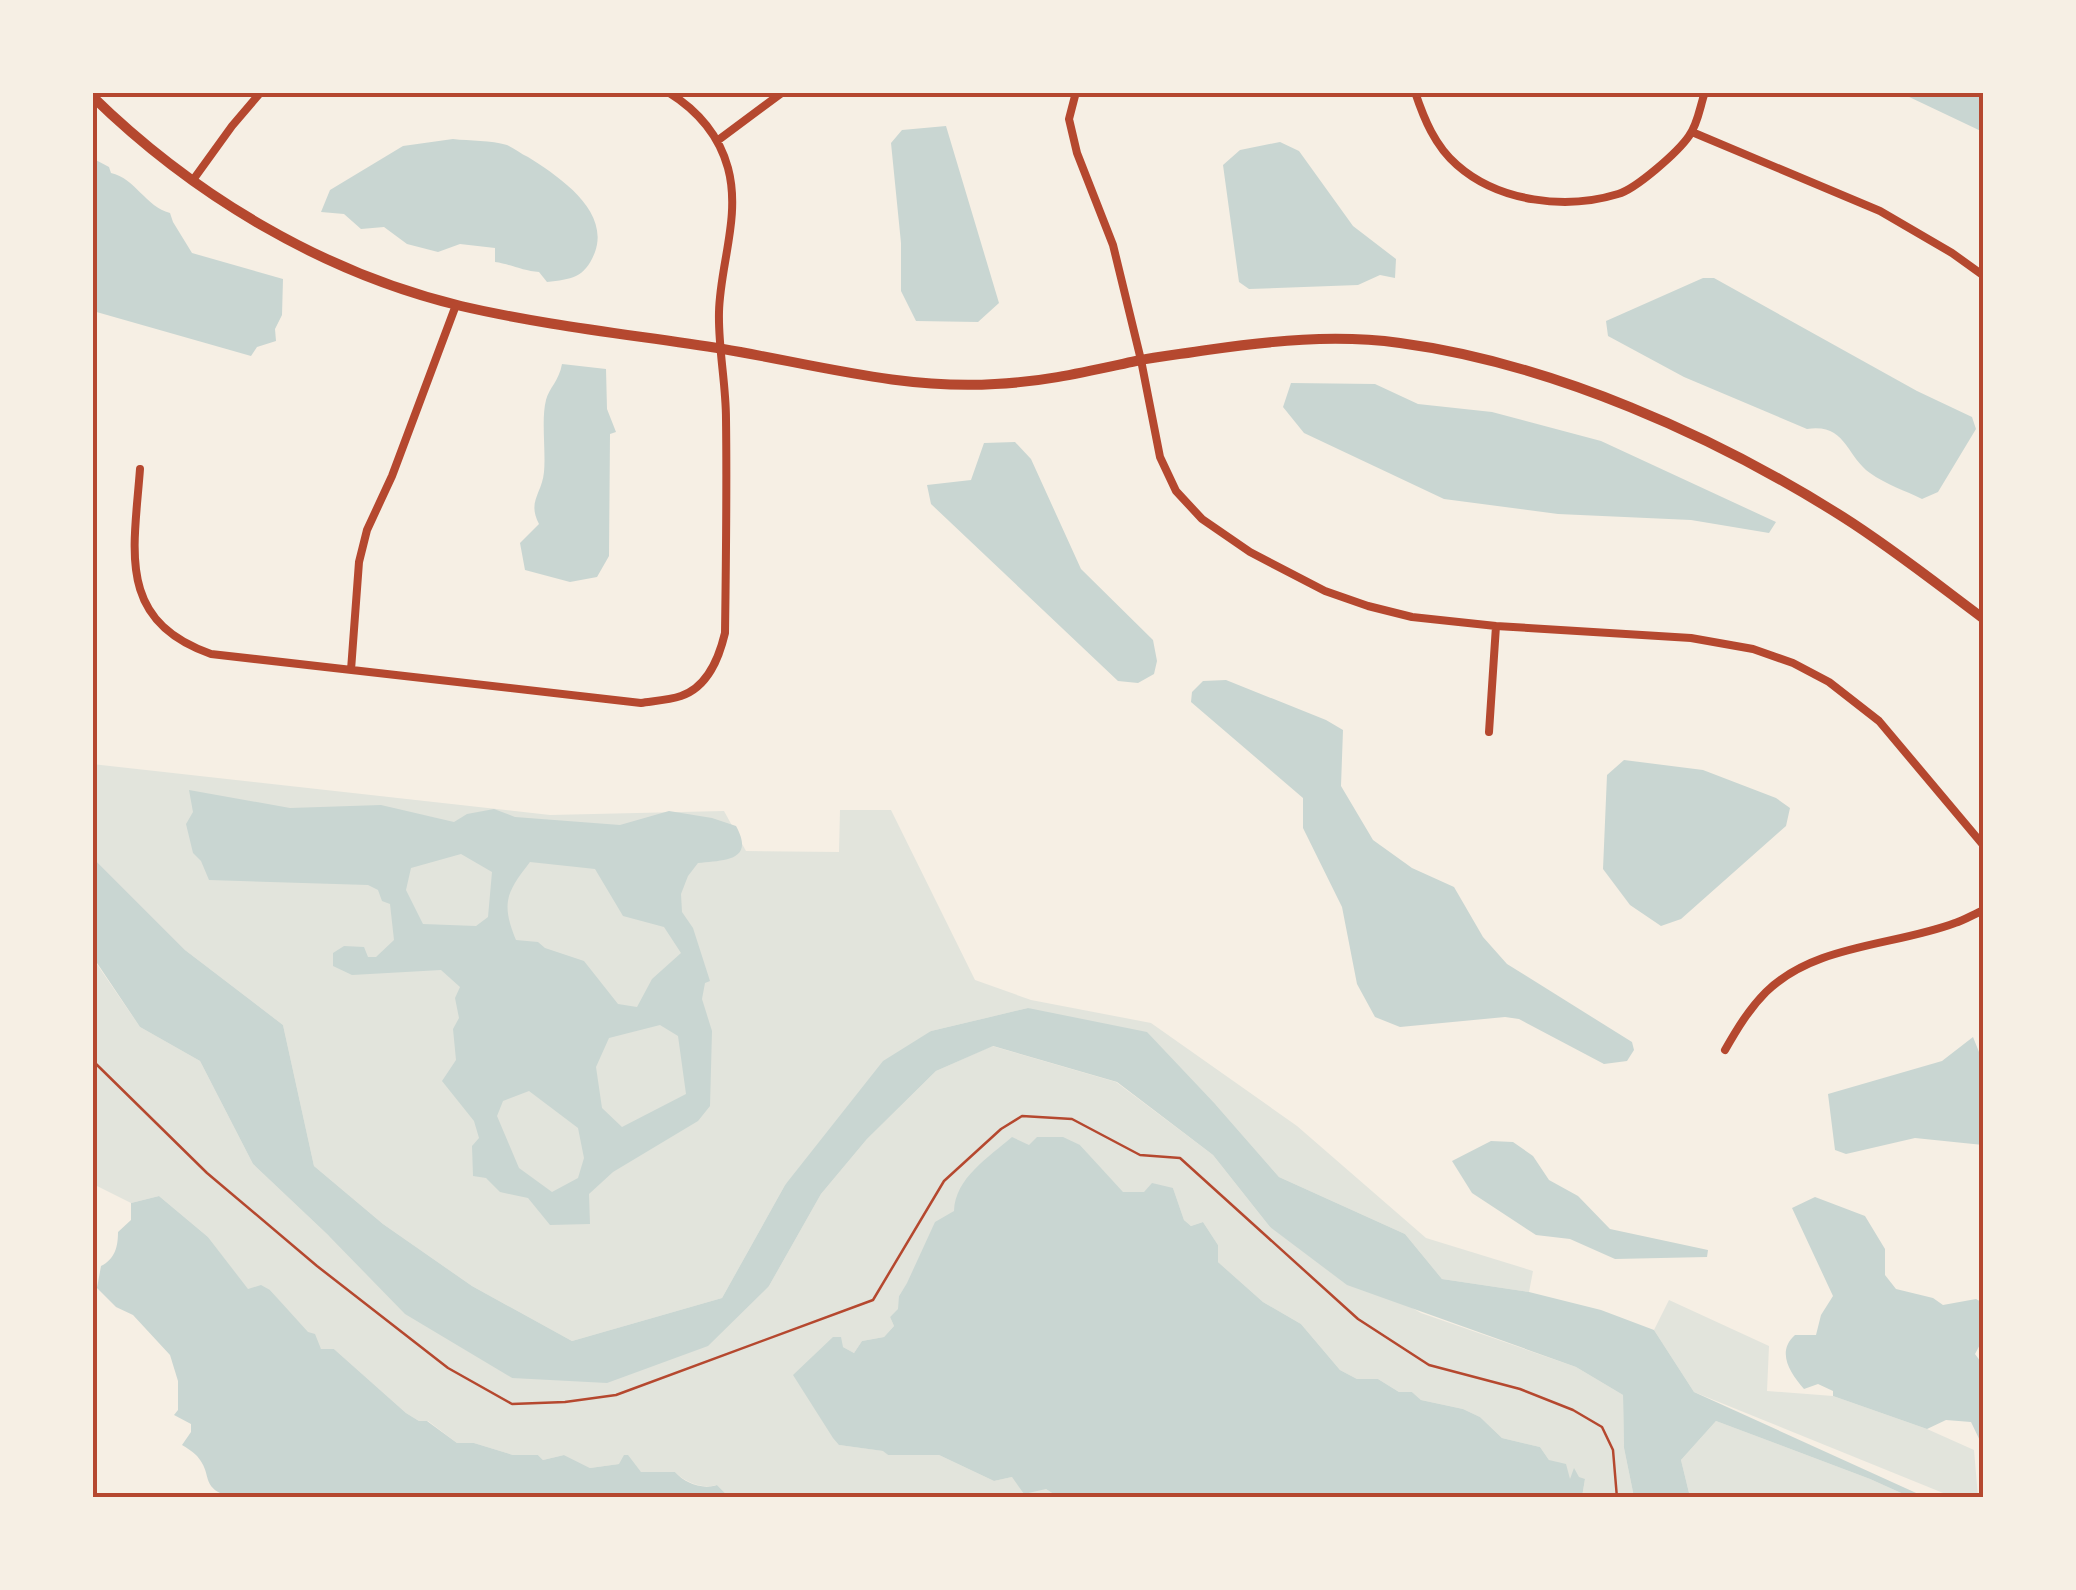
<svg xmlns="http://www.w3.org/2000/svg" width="2076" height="1590" font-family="Quicksand,sans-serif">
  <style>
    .green { fill: #e2e4dc }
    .water { fill: #c9d6d2; fill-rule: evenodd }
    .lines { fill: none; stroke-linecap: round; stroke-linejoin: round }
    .path { stroke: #b5482f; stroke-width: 2.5 }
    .minor { stroke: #b5482f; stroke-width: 8 }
    .tertiary { stroke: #b5482f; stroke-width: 10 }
    .neatline { fill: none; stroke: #b5482f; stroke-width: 4 }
  </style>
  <rect width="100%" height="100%" fill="#f6efe4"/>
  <path class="green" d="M92,764L550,815L724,811L746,851L839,852L840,810H891L975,980L1031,1000L1151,1023L1297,1126L1426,1238L1533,1271L1529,1292L1442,1279L1405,1234L1279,1177L1216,1105L1028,1008L931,1031L785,1185L722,1298L572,1341L472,1286L383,1224L314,1166L283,1025L185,950L93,858Z
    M92,957L140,1027L200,1061L253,1164L328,1235L512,1378L769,1286L821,1194L867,1139L936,1071L992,1046L1116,1082L1213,1155L1270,1227L1421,1313L1576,1367L1623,1395L1624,1448L1634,1497H1582L1585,1479L1570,1481L1549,1460L1540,1447L1502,1438L1480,1417L1463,1409L1421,1400L1412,1392H1399L1378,1379H1357L1340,1370L1301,1324L1263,1302L1218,1262V1245L1203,1222L1191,1226L1184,1220L1173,1188L1144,1192H1122L1080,1145H1029L954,1211L899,1296V1309L890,1317L894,1326L884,1337L862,1341L854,1353L843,1347L839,1445L884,1451L888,1455H939L994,1481L1012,1477L1046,1489L1058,1497H752L743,1494H726L717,1485C702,1489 686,1483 675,1472H641L619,1464L590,1468L564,1455L543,1460L538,1455H513L474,1443H457L428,1421H419L406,1413L334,1349H321L270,1290H248L208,1237L159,1196L131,1203L93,1184Z
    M1669,1300L1769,1346L1767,1391L1833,1396L1927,1429L1974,1450L1978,1497H1953L1694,1392L1654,1330Z
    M1716,1421L1870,1479L1910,1497H1690L1681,1460Z"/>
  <path class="water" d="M1900,93H1983V132L1905,95Z
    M946,126L999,303L978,322L916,321L901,291V243L891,143L902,130Z
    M453,139C470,141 491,140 507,145C514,148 521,154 528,157C558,176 610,210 595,252C585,278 572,279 547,282L539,272C523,271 510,264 495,262V248L460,244L438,252L407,244L384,227L361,229L344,214L321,212L330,190L403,146Z
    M1280,142L1299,151L1353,226L1396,259L1395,278L1380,275L1358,285L1249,289L1239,282L1223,165L1240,150Z
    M92,158L109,167L111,173C135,178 146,207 170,213L173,222L192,253L283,279L282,315L275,329L276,341L257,347L251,356L93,311Z
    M1703,278H1714L1917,391L1972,417L1976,429L1938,492L1922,499C1906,491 1885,484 1870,473C1846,456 1846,423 1807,429L1684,377L1608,336L1606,321Z
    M562,364L606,369L607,409L616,432L610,434L609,556L597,577L570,582L525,570L520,543L539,524C527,501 542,494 544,472C546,451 541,419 546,400C549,388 559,381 562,364Z
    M1291,383L1375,384L1418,404L1492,412L1601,441L1776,522L1769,533L1691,520L1558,514L1444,499L1304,433L1283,407Z
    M1015,442L1031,459L1081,569L1153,640L1157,661L1154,674L1138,683L1118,681L931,504L927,485L971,480L984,443Z
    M1226,680L1326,720L1343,730L1341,786L1373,840L1412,868L1454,887L1483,937L1507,964L1632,1042L1634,1050L1627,1061L1604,1064L1519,1019L1505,1017L1400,1027L1375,1017L1357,984L1342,907L1303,828V798L1191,702L1192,692L1203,681Z
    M1624,760L1703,770L1776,798L1790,808L1786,826L1681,919L1661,926L1630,905L1603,869L1607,775Z
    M189,790L290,808L381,805L454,822L467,814L494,809L515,817L620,825L669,811L712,818L736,826C756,862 722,860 698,863L688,876L681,894L682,912L693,928L710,981L705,983L702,999L712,1031L710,1106L698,1121L613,1172L589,1194L590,1224L550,1225L528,1198L500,1192L486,1178L473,1176L472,1146L479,1138L474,1121L442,1081L456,1060L453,1029L459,1018L455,998L460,987L441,970L352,975L333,966V953L344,946L364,947L368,957H376L394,940L390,904L382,901L378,890L368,885L209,880L201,861L193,853L186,824L193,812ZM461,854L492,872L488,917L476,926L423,924L406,890L411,868ZM530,862L595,869L623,916L664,927L681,953L652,979L637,1007L618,1004L584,961L545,948L538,942L516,940C501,903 506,893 530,862ZM660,1025L678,1036L686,1094L622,1127L602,1108L596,1067L609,1038ZM529,1091L578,1128L584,1158L578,1178L552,1192L519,1168L497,1116L503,1101Z
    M93,858L185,950L283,1025L314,1166L383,1224L472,1286L572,1341L722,1298L785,1185L883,1061L931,1031L1028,1008L1147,1032L1216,1105L1279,1177L1405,1234L1442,1279L1529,1292L1601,1310L1654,1330L1694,1392L1925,1497H1910L1870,1479L1716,1421L1681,1460L1690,1497H1634L1624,1448L1623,1395L1576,1367L1347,1285L1270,1227L1213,1155L1117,1082L993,1046L936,1071L867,1139L821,1194L769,1286L708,1346L607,1383L512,1378L405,1314L328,1235L253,1164L200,1061L140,1027L93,957Z
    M1973,1037L1983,1062V1145L1915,1138L1846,1154L1835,1150L1828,1094L1942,1061Z
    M1012,1137L1029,1145L1037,1137H1063L1080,1145L1123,1192H1144L1152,1183L1173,1188L1184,1220L1191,1226L1203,1222L1218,1245V1262L1263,1302L1301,1324L1340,1370L1357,1379H1378L1399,1392H1412L1421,1400L1463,1409L1480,1417L1502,1438L1540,1447L1549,1460L1566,1464L1570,1479L1574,1468L1579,1477L1585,1479L1582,1497H1058L1046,1489L1024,1494L1012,1477L994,1481L939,1455H888L883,1451L839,1445L833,1438L793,1375L833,1337H841L843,1347L854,1353L862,1341L884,1337L894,1326L890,1317L898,1309L899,1296L907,1283L935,1222L954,1211C955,1178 989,1157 1012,1137Z
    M1491,1141L1513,1142L1533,1156L1549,1180L1578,1196L1610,1229L1708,1250L1707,1257L1615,1259L1570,1239L1536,1235L1472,1193L1452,1161Z
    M159,1196L208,1237L248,1289L261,1285L270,1290L308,1332L315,1334L321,1349H334L406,1413L419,1421H427L457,1443H474L513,1455H538L543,1460L564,1455L590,1468L619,1464L624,1455H628L641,1472H675C685,1483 702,1490 717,1485L726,1494H743L752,1497L234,1498C197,1488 215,1475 196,1455C192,1451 187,1448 182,1445L191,1432V1424L174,1415L178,1410V1381L170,1355L133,1315L116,1307L97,1288L101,1266C115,1259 118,1247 118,1232L131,1220V1203Z
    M1815,1197L1865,1216L1885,1249V1275L1896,1289L1933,1298L1943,1305L1976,1299L1983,1303V1339L1975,1354L1983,1365V1447L1971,1422L1946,1420L1927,1429L1833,1396V1391L1818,1384L1804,1389C1790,1373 1776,1352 1795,1335H1816L1821,1315L1833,1296L1792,1208Z"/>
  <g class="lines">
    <path class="path" d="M92,1060L207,1173L317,1266L448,1368L512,1404L565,1402L616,1395L873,1300L944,1181L1001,1129L1022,1116L1072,1119L1140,1155L1180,1158L1358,1319L1429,1365L1520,1389L1573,1410L1602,1427L1613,1450L1617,1498"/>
    <path class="minor" d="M1076,92L1069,119L1077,153L1113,245L1141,360L1160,457L1176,491L1202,519L1250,552L1325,591L1368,606L1412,617L1496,626L1691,638L1753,649L1793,663L1829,682L1879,721L1984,846
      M1415,92C1424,119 1435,146 1457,165C1499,202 1566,210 1618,194C1636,189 1678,152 1689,136C1698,124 1700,106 1705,92
      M1692,132L1880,211L1952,253L1984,276
      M717,141L783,92
      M193,180L232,126L261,92
      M140,469C134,550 116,621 211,654L641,703C654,701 669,700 681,696C708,687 719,658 725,633C726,562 727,490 726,419C726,383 718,348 719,312C720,265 741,216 728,168C719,135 697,110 668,92
      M351,670L359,562L367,530L392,476L456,305
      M1489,732L1496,626
      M1725,1050C1737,1029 1749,1009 1766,992C1815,944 1894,946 1955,923C1965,920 1974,914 1984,910"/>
    <path class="tertiary" d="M92,96C193,195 323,273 461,306C547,326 635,335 723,349C812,364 904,390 995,384C1044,382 1089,371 1136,361C1159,356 1183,354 1207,350C1271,341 1334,334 1400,343C1551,363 1715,436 1843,517C1892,548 1937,584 1984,619"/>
  </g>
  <rect width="2076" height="1590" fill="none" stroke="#f6efe4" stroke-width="190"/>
  <rect x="95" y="95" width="1886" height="1400" class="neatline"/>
</svg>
